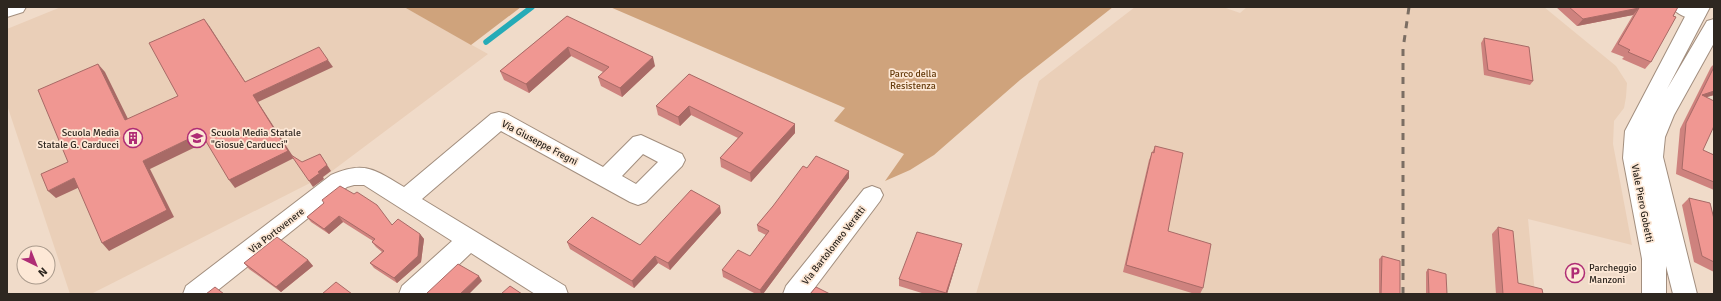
<svg xmlns="http://www.w3.org/2000/svg" width="1721" height="301" font-family="Signika,sans-serif">
  <style>
    .built { fill: #eacfb8 }
    .green { fill: #cfa37c }
    .lines { fill: none; stroke-linecap: round; stroke-linejoin: round }
    .stream { stroke: #25abb7; stroke-width: 5.5 }
    .minor-casing { stroke: #a28e7e; stroke-width: 2 }
    .major-casing { stroke: #a28e7e; stroke-width: 2 }
    .minor { fill: #fff; fill-rule: evenodd }
    .major { fill: #fff; fill-rule: evenodd }
    .rail { stroke: #7b6e63; stroke-width: 3; stroke-dasharray: 7 7; stroke-linecap: butt }
    .wall { fill: #ce827e }
    .shaded-wall { fill: #a86a66 }
    .building { fill: #f09792; stroke: #a86a66 }
    .labels { text-anchor: middle; stroke-width: 3.5; stroke-linejoin: round; paint-order: stroke }
    .park-label { font-size: 10px; fill: #653b0b; stroke: #fde8d6 }
    .poi-label { font-size: 10px; fill: #2e2720; stroke: #fde8d6; text-anchor: start }
    .street-label { font-size: 10px; fill: #2e2720; stroke: #fde8d6 }
  </style>
  <rect width="100%" height="100%" fill="#f0dbc9"/>
  <path class="built" d="M61,7H404L488,54L312,186L310,183L91,294H70L7,105V29Z
    M1135,7H1223L1240,13L1247,7H1544L1616,66L1627,83L1626,97L1624,108L1614,121L1613,144L1632,245L1528,219L1535,294H976L1039,81Z"/>
  <path class="green" d="M404,7H521L471,45Z
    M610,7H1113L1020,80L934,155L910,170L885,181L904,154L834,121L845,108Z"/>
  <g class="lines">
    <path class="stream" d="M486,42L532,7"/>
    <defs>
      <path id="minor" d="M7,7H26L23,12L7,17Z
        M1672,7C1684,7 1699,3 1706,14L1703,19C1692,21 1678,16 1672,7Z
        M499,112L507,114L603,167L633,137L641,135L682,154L685,160L682,166L646,202L638,205L630,202L501,131L422,199L565,286L568,294H535L471,253L428,294H399L402,286L452,241L364,185H354L347,187L213,294H183L186,286L331,175C365,160 375,170 404,187L491,114ZM643,154L658,162L636,184L622,176Z
        M872,186L880,189L883,195L880,201L810,294H783L786,286L864,189Z"/>
      <path id="major" d="M1690,7H1710L1667,89L1707,21L1714,19V43L1674,115L1665,137L1663,157L1697,294H1673L1666,266V294H1642V259L1623,158L1625,131Z"/>
    </defs>
    <use href="#minor" class="minor-casing"/>
    <use href="#major" class="major-casing"/>
    <use href="#minor" class="minor"/>
    <use href="#major" class="major"/>
    <path class="rail" d="M1403,294V49L1409,7"/>
  </g>
  <path class="wall" d="M1556,7H1678L1651,62L1645,69L1622,59L1624,57L1611,52L1633,15L1577,26Z
    M567,16L655,66L622,97L601,86L598,77L603,72L571,56L529,93L504,80L500,71Z
    M1484,38L1533,81L1530,85L1484,75L1481,43Z
    M1714,64V95L1707,97L1703,150L1714,155V190L1676,174L1680,129L1711,67Z
    M689,74L795,124V133L751,182L721,167L720,158L738,138L691,115L680,126L658,115L656,106Z
    M1155,146L1168,231L1203,288L1200,294H1195L1123,272L1149,160Z
    M807,168L849,171V178L763,294H756L723,277L722,270L750,256L766,235L758,231L757,225Z
    M1689,198L1714,219V272L1694,262L1682,205Z
    M324,203L420,234L424,239L421,262L397,283L374,268L370,263L382,252L376,247L372,242L373,241L343,222L329,234L311,222L307,217Z
    M721,213L670,270L658,263L634,288L570,249L567,242L640,245Z
    M1498,227L1518,283L1543,294H1496L1492,234Z
    M962,244L960,251L947,294H925L899,286V279Z
    M1382,256L1400,294H1379V259Z
    M308,260L313,266L281,292L249,269L244,263Z
    M1428,269L1447,294H1426V272Z"/>
  <path class="shaded-wall" d="M1639,8L1633,15L1577,26L1583,19Z
    M204,19L210,27L250,89L245,82Z
    M568,47L571,56L529,93L526,84Z
    M653,57L655,66L622,97L620,88Z
    M328,60L333,67L258,102L294,158L235,188L229,180L253,95Z
    M98,64L105,72L132,127L125,120Z
    M1714,91V95L1697,100L1702,95Z
    M689,106L691,115L680,126L678,117Z
    M795,124V133L751,182L750,173Z
    M201,133L208,141L150,169L174,217L109,251L102,243L143,161Z
    M320,154L331,171L323,177L324,179L313,187L309,181Z
    M849,171V178L763,294H761L760,290Z
    M74,178L82,186L56,198L48,191Z
    M720,206L721,213L670,270L668,263Z
    M339,216L343,222L329,234L324,229Z
    M420,234L424,239L421,262L397,283L394,278Z
    M962,244L960,251L947,294H946Z
    M655,256L658,263L634,288L632,281Z
    M308,260L313,266L281,292L276,287Z
    M479,276L482,281L469,294H460Z"/>
  <path class="building" d="M1569,7H1678L1673,16L1676,17L1651,62L1628,52L1630,50L1618,44L1639,8L1583,19Z
    M567,16L653,57L620,88L598,77L609,67L568,47L526,84L500,71Z
    M204,19L245,82L319,47L328,60L253,95L288,151L229,180L201,133L143,161L167,210L102,243L74,178L48,191L41,174L68,162L38,90L98,64L125,120L178,96L149,43Z
    M1484,38L1529,47L1533,81L1488,70Z
    M1714,67V91L1702,95L1714,101V126L1703,150L1714,155V182L1682,169L1686,123Z
    M689,74L795,124L750,173L720,158L743,133L689,106L678,117L656,106Z
    M1155,146L1183,153L1168,231L1211,244L1203,288L1126,265L1152,152L1154,153Z
    M320,154L327,165L318,172L320,173L309,181L291,155L302,162Z
    M816,156L849,171L760,290L722,270L738,250L750,256L769,231L757,225L773,206L803,166L807,168Z
    M340,186L354,194L357,192L377,205L392,225L398,219L420,234L418,256L394,278L370,263L384,251L372,242L375,239L339,216L324,229L307,217L324,203L322,200Z
    M691,190L720,206L668,263L655,256L632,281L567,242L592,217L640,245Z
    M1689,198L1710,203L1714,219V262L1702,256Z
    M1498,227L1513,231L1518,283L1542,289L1543,294H1503Z
    M917,232L962,244L946,293L899,279Z
    M277,237L308,260L276,287L244,263Z
    M1382,256L1400,261V294H1381Z
    M458,264L479,276L460,294H426Z
    M1428,269L1446,274L1447,294H1429Z
    M336,282L352,294H322Z
    M510,286L522,294H501Z
    M215,287L224,294H206Z
    M816,287L830,294H810Z"/>
  <defs>
    <symbol id="building-ring" viewBox="-11 -11 22 22"><circle r="9.5" fill="#fde8d6" stroke="#af2c75" stroke-width="1.5"/><path d="M-4-6H4V6H1V3H-1V6H-4ZM-2.5-4.3h1.7v1.8h-1.7ZM.8-4.3h1.7v1.8H.8ZM-2.5-1h1.7V.8h-1.7ZM.8-1h1.7V.8H.8Z" fill="#af2c75"/></symbol>
    <symbol id="school-ring" viewBox="-11 -11 22 22"><circle r="9.5" fill="#fde8d6" stroke="#af2c75" stroke-width="1.5"/><path d="M0-5L7-2L0 1L-7-2ZM-4 1L0 2.5L4 1V4Q0 6-4 4Z" fill="#af2c75"/></symbol>
    <symbol id="parking-ring" viewBox="-11 -11 22 22"><circle r="9.5" fill="#fde8d6" stroke="#af2c75" stroke-width="1.5"/><path d="M-3.5-5.5H1a3.5 3.5 0 0 1 0 7H-1V5.5H-3.5ZM-1-3.4V-.6H.8a1.4 1.4 0 0 0 0-2.8Z" fill="#af2c75"/></symbol>
  </defs>
  <g fill-rule="evenodd">
    <use href="#building-ring" x="122" y="127" width="22" height="22"/>
    <use href="#school-ring" x="186" y="127" width="22" height="22"/>
    <use href="#parking-ring" x="1564" y="262" width="22" height="22"/>
  </g>
  <g class="labels">
    <g class="park-label">
      <text x="913" y="77">Parco della<tspan x="913" dy="12">Resistenza</tspan></text>
    </g>
    <g class="poi-label">
      <text x="119" y="136" text-anchor="end">Scuola Media<tspan x="119" dy="12">Statale G. Carducci</tspan></text>
      <text x="211" y="136">Scuola Media Statale<tspan x="211" dy="12">"Giosuè Carducci"</tspan></text>
      <text x="1589" y="271">Parcheggio<tspan x="1589" dy="12">Manzoni</tspan></text>
    </g>
    <g class="street-label">
      <text transform="translate(540 142) rotate(28)" y="4">Via Giuseppe Fregni</text>
      <text transform="translate(1643 203) rotate(79)" y="4">Viale Piero Gobetti</text>
      <text transform="translate(276 230) rotate(-38)" y="4">Via Portovenere</text>
      <text transform="translate(833 245) rotate(-52)" y="4">Via Bartolomeo Veratti</text>
    </g>
  </g>
  <rect width="1721" height="301" fill="none" stroke="#2e2720" stroke-width="16"/>
  <g transform="translate(36 265) rotate(137)"><circle r="19" fill="#fde8d6" stroke="#aa9b8d"/>
  <path d="M0-3L7 15L0 10L-7 15Z" fill="#af2c75"/>
  <text y="-6" font-size="11" font-weight="bold" text-anchor="middle" fill="#2e2720">N</text>
  </g>
</svg>
